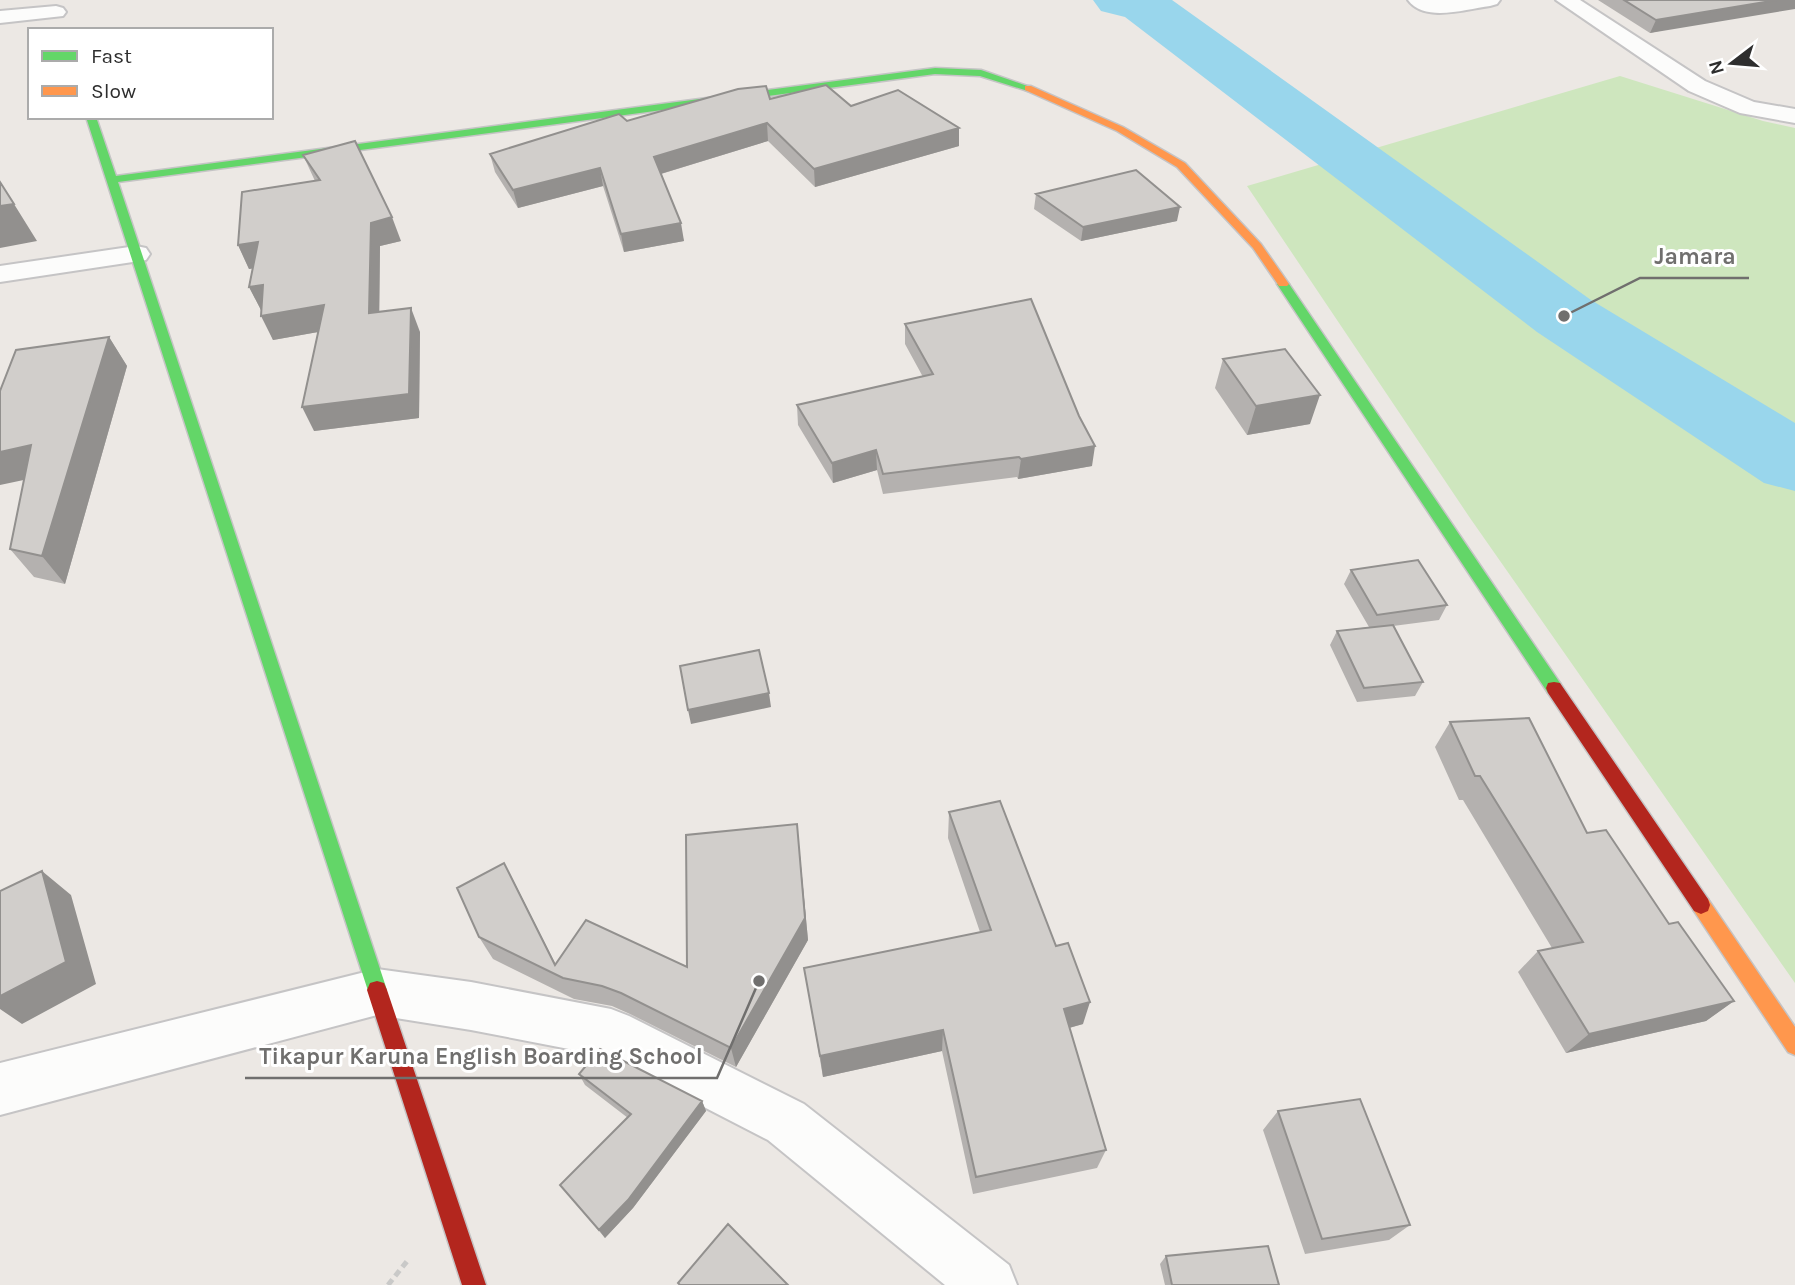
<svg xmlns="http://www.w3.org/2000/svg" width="1795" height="1285" font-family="Karla,sans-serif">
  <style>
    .green { fill: #cee6be }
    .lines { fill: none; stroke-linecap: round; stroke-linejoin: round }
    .river { fill: #99d6ec; fill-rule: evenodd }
    .street-casing { stroke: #c5c4c5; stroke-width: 4 }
    .fast-casing { stroke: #c5c4c5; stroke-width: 3 }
    .slow-casing { stroke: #c5c4c5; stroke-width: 3 }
    .jam-casing { stroke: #c5c4c5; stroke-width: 3 }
    .path { stroke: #c9c9c8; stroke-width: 5; stroke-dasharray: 7 4.5; stroke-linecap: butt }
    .street { fill: #fcfcfb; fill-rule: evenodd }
    .fast { fill: #63d668; fill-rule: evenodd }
    .slow { fill: #ff974d; fill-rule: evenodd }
    .jam { fill: #b3261e; fill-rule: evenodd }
    .wall { fill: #b4b1af }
    .shaded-wall { fill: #92908e }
    .building { fill: #d1cecb; stroke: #92908e; stroke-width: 2 }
    .leader { fill: none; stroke: #706f6e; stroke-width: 2.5 }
    .callout-dot { fill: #706f6e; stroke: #fff; stroke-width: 2.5 }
    .callout-label { font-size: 23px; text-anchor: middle; font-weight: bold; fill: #706f6e; stroke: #fff; stroke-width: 6; stroke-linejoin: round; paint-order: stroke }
  </style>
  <rect width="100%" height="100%" fill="#ece8e4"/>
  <path class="green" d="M1620,76L1763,121L1795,128V983L1470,518L1247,186Z"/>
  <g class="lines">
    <path class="river" d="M1093,0H1172L1591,300L1795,423V491L1764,483L1537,332L1125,17L1101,11Z"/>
    <defs>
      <path id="street" d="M1408,0H1500L1497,4L1490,6C1466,9 1425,23 1408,0Z
        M1556,0H1580L1705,81L1754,102L1795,109V123L1740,113L1689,91Z
        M56,6L63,8L66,12L63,16L0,23V11Z
        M136,246L146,248L150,254L146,260L0,282V266Z
        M377,969L471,982L611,1009L629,1016L804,1104L1009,1265L1017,1285H945L768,1140L605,1056L471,1030L377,1015L0,1115V1063Z"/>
      <path id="fast" d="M935,68L981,70L1033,88L1028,91L980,76L935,74L118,182L387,990L384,997L377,999L370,997L86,117H96L116,176Z
        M1283,281L1289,284L1560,683L1562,688L1560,693H1548L1277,284Z"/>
      <path id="slow" d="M1025,86H1031L1123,127L1185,163L1261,244L1289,284L1287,286H1279L1253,248L1177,167L1117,131L1025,90Z
        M1701,896L1708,899L1795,1027V1055L1788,1052L1694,911L1692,905L1694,899Z"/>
      <path id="jam" d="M1554,682L1560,683L1708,899L1710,905L1708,911L1701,914L1694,911L1548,693L1546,688L1548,683Z
        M377,981L384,983L387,990L486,1285H462L367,990L370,983Z"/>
    </defs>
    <use href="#street" class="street-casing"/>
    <use href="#fast" class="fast-casing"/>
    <use href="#slow" class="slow-casing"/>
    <use href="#jam" class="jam-casing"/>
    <path class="path" d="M388,1285L408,1260"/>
    <use href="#street" class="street"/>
    <use href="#fast" class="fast"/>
    <use href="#slow" class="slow"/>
    <use href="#jam" class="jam"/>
  </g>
  <path class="wall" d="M1598,0H1795L1650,33Z
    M770,99L851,106L959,128V146L815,187L768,141L661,174L684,241L624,252L603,186L518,208L495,172L490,154L627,121Z
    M303,155L401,241L380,246L379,312L420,332L419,418L314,431L318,332L273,340L261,310L249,287L253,268L249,269L238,245L315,181Z
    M1036,194L1177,221L1081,241L1034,209Z
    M905,324L1092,466L1018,479L1017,477L883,494L877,470L833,483L798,425L797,405L923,377L905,344Z
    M109,337L127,366L65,584L34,577L10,549L24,480Z
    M1223,359L1310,424L1247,435L1215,388Z
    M1351,570L1447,605L1439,620L1393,626L1423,682L1415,696L1357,702L1330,645L1337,631L1369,627L1344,584Z
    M1450,722L1587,833L1669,924L1734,1001L1706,1021L1566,1053L1518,972L1538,951L1552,948L1463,800H1459L1435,747Z
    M949,812L1083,1024L1069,1028L1106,1150L1097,1168L973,1194L942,1051L823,1077L804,968L980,932L948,838Z
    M797,824L808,940L736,1067L630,1014L612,1006L574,999L493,959L479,937L516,886L555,965L687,967Z
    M579,1074L702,1101L706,1111L633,1208L605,1238L560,1185L628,1118L585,1085Z
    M1278,1111L1410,1225L1389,1240L1305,1254L1263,1130Z
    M1166,1256L1279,1285H1165L1160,1264Z"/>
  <path class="shaded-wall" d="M1777,0H1795V9L1650,33L1656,20Z
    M767,123L768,141L657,175L654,157Z
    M959,128V146L815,187L814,169Z
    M600,168L603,186L518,208L513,190Z
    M14,204L37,241L0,248V206Z
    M1180,207L1177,221L1081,241L1083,227Z
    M392,217L401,241L380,246L379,337L369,313L371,223Z
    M681,223L684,241L624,252L621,234Z
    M258,242L269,266L249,269L238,245Z
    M263,285L275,309L261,310L249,287Z
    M324,305L335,329L273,340L261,316Z
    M411,308L420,332L419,418L314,431L302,407Z
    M109,337L127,366L65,584L42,556Z
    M1320,395L1310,424L1247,435L1256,406Z
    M31,445L52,474L0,485V452Z
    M1095,446L1092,466L1018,479L1021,459Z
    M876,450L877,470L833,483L832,463Z
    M769,693L771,707L691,724L688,710Z
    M797,824L808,940L736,1067L731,1048Z
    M504,863L516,886L562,977L555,965Z
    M42,871L71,895L96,984L22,1024L0,1009V996Z
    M1734,1001L1706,1021L1566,1053L1589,1034Z
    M1090,1002L1083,1024L1058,1031L1064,1009Z
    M943,1030L942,1051L823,1077L820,1056Z
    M702,1101L706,1111L633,1208L605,1238L599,1230Z"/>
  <path class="building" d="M1624,0H1777L1656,20Z
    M826,85L851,106L898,90L959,128L814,169L767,123L654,157L681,223L621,234L600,168L513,190L490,154L619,114L627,121L738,89L766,86L770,99Z
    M355,141L392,217L371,223L369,313L411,308L409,394L302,407L324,305L261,316L263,285L249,287L258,242L238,245L242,192L320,180L303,155Z
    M1136,170L1180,207L1083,227L1036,194Z
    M0,182L14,204L0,206Z
    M1031,299L1079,416L1095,446L1021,459L1019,457L883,474L876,450L832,463L797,405L933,374L905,324Z
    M109,337L42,556L10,549L31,445L0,452V391L16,350Z
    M1285,349L1320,395L1256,406L1223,359Z
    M1418,560L1447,605L1377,615L1351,570Z
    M1393,625L1423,682L1364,688L1337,631Z
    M759,650L769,693L688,710L680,666Z
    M1529,718L1587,833L1606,830L1669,924L1678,922L1734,1001L1589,1034L1538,951L1583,942L1480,776H1475L1450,722Z
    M1000,801L1056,946L1068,943L1090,1002L1064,1009L1106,1150L976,1177L943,1030L820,1056L804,968L991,930L949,812Z
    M797,824L805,918L731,1048L621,993L602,986L563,978L479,937L457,888L504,863L555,965L586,920L687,967L686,835Z
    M42,871L66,962L0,996V891Z
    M600,1049L702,1101L628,1200L599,1230L560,1185L631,1114L579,1074Z
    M1360,1099L1410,1225L1322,1239L1278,1111Z
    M728,1224L788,1285H680L678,1283Z
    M1268,1246L1279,1285H1172L1166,1256Z"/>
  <path class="leader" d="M1564 316L1640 278H1749M759 981L717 1078H245"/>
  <g class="callout-dot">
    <circle cx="1564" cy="316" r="7"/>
    <circle cx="759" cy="981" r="7"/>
  </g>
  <g class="callout-label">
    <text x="1695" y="264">Jamara</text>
    <text x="481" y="1064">Tikapur Karuna English Boarding School</text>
  </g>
  <rect x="28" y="28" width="245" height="91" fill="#ffffff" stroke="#ababab" stroke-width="2"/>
  <rect x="42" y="51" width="35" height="10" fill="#63d668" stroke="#ababab" stroke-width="2"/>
  <text x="91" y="63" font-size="21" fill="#2e2e2e">Fast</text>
  <rect x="42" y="86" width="35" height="10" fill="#ff974d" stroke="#ababab" stroke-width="2"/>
  <text x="91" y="98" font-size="21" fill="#2e2e2e">Slow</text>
  <g transform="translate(1732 63) rotate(254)" stroke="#ffffff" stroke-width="5" paint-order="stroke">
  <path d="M0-5L12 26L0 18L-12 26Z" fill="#2e2e2e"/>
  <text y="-10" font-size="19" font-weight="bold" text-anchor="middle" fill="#2e2e2e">N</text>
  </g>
</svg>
